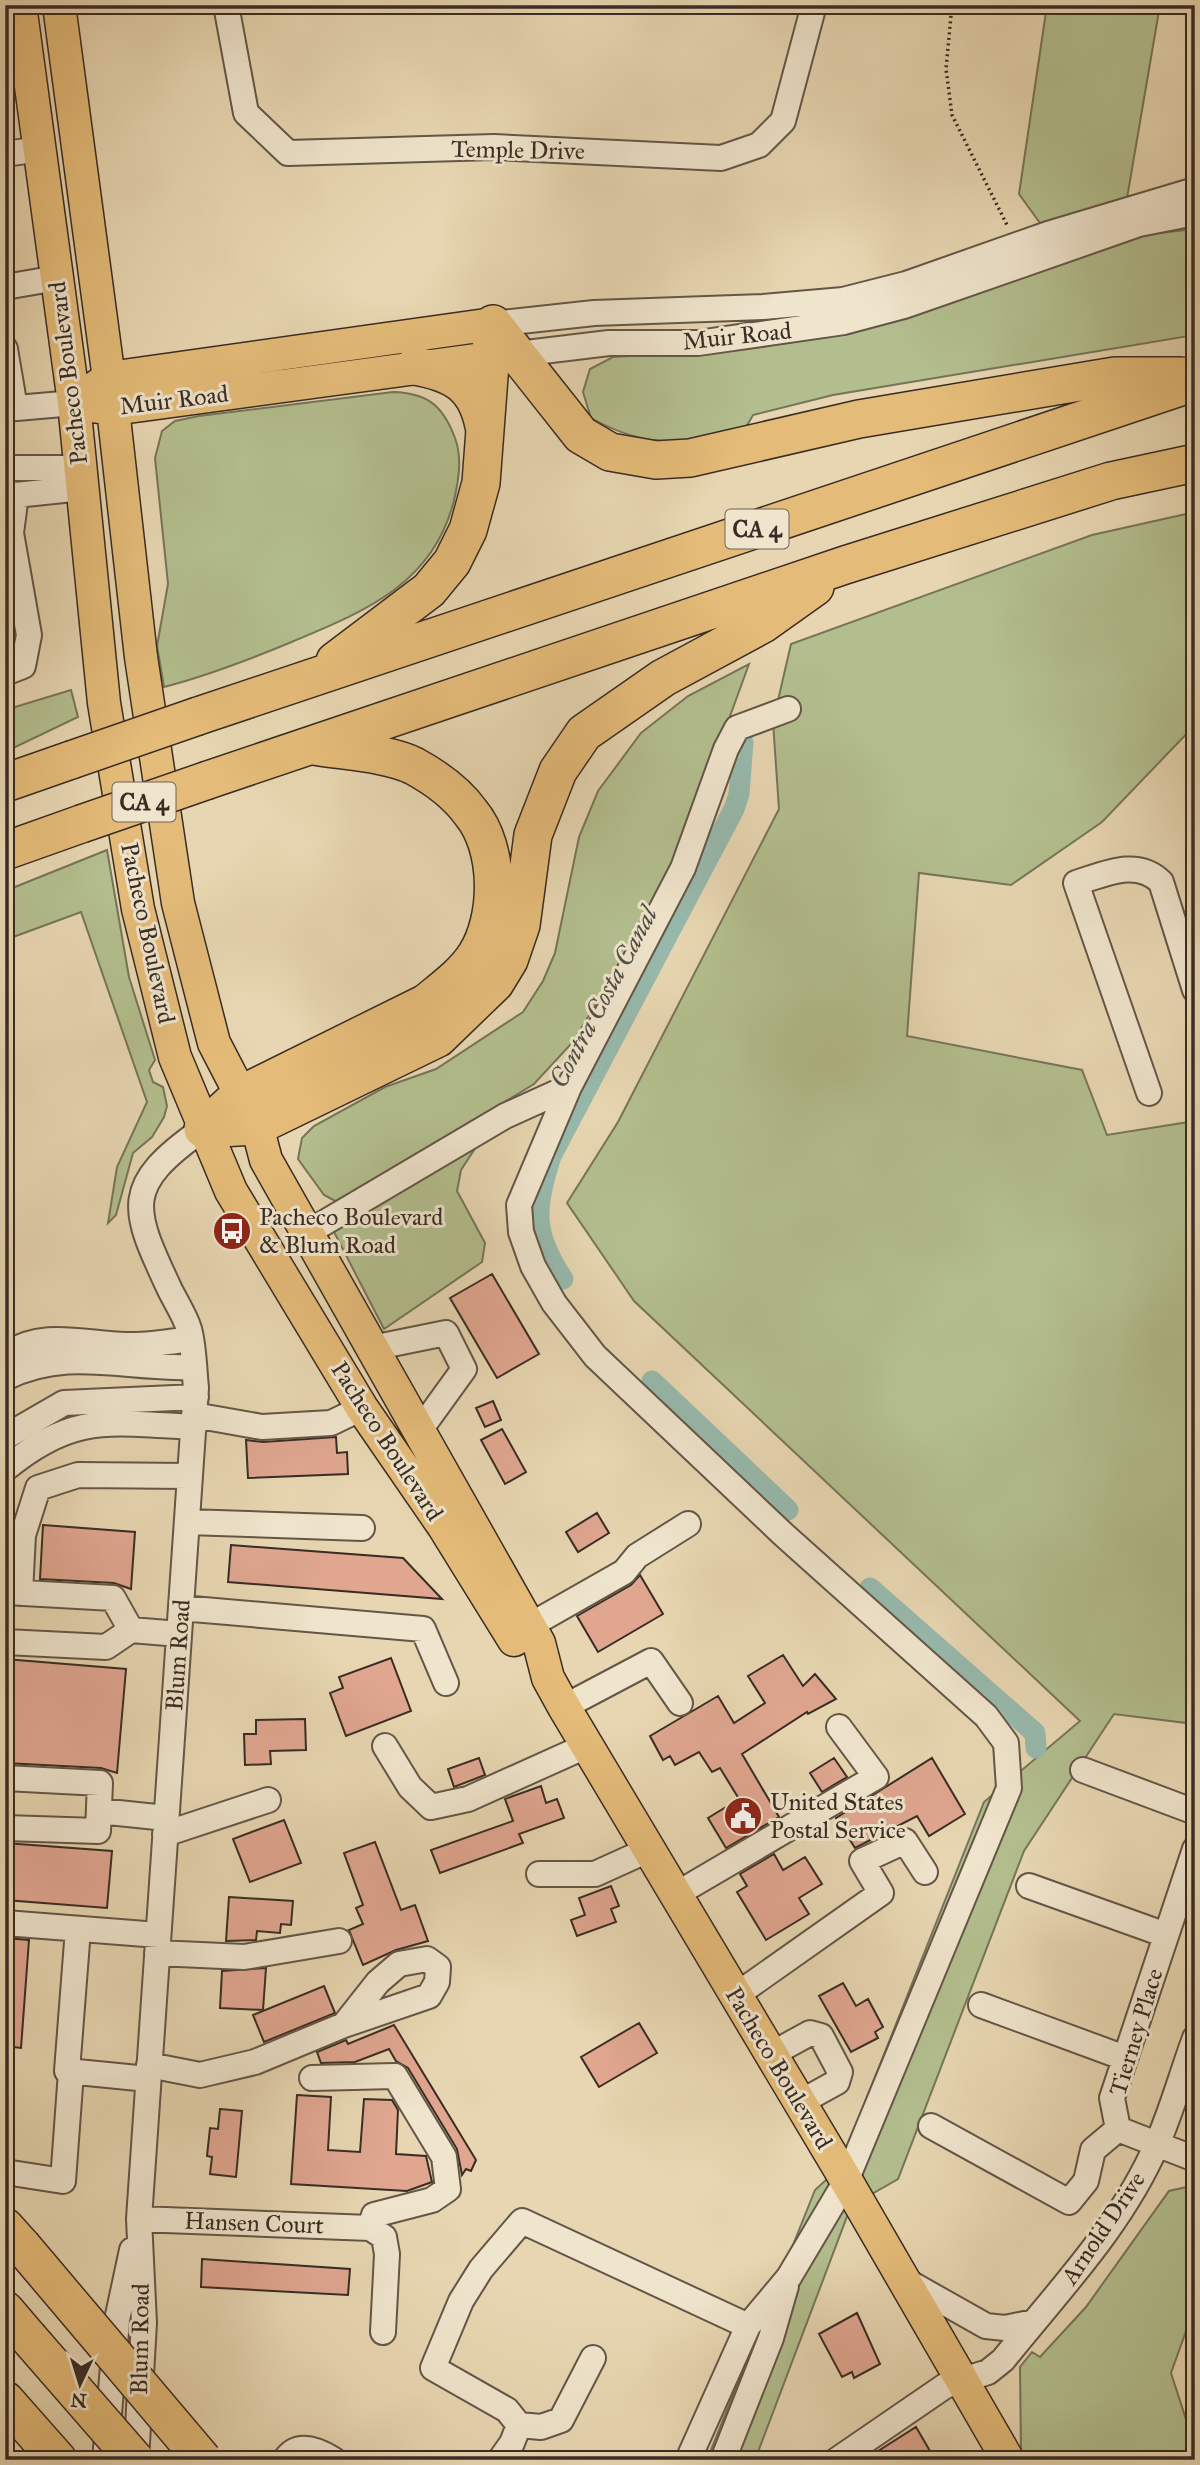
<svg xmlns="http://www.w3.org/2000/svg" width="1200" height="2465" font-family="'IM FELL Great Primer',serif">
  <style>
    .green { fill: #b3be8e; stroke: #767559; stroke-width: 2 }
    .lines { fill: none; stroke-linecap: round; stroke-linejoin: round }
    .canal { stroke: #97b9ac; stroke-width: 21 }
    .building { fill: #e0a690; stroke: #392c24; stroke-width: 2 }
    .minor-casing { stroke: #645647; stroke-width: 28 }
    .major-casing { stroke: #392c24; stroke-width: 35 }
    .highway-casing { stroke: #392c24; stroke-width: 40 }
    .path { stroke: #392c24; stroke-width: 3.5; stroke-dasharray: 2 3.5; stroke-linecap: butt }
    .minor { stroke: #efe4cc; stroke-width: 24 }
    .major { stroke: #e4bb78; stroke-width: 32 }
    .highway { stroke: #e4bb78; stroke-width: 37 }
    .highway-bridge-casing { stroke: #392c24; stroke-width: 40; stroke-linecap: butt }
    .highway-bridge { stroke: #e4bb78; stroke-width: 37 }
    .labels { text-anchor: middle; stroke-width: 6; stroke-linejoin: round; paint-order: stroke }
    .shield { fill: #efe4cc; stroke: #706356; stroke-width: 2 }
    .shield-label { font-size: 23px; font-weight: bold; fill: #392c24 }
    .street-label { font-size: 24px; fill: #392c24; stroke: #efe4cc }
    .poi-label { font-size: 24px; fill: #392c24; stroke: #efe4cc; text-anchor: start }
    .water-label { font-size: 26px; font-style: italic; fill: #504f46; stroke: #efe4cc }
  </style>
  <rect width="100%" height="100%" fill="#e7d6b1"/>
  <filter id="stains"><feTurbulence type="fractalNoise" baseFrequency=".00286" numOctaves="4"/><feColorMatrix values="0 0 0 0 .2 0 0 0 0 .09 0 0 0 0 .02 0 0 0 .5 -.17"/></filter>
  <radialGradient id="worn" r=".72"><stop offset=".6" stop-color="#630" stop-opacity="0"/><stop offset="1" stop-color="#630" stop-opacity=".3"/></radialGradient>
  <path class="green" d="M1047,5H1160L1125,210L1048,234L1019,194Z
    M1195,229V335L833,395L753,415L745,429C681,442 650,451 591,418L583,392L590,369L613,357L746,349L847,334L921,312L1095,250L1150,234Z
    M393,392C428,393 443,406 455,438C462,457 459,477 455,496C436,582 368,610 294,641C251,659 210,675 164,687L157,646L168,584L155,458L162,431L175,421L199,416Z
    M1195,512V725L1102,822L1011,885L919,873L907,1036L1082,1070L1107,1135L1195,1121V1724L1114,1714L1024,1851L898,2179L870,2195L854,2198L755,2460H707L815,2190L839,2168L984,1802L1080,1721L634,1301L567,1203L618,1122L779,809L773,722L791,644L1092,535Z
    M749,664L679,856L622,962L572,1043L534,1084L339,1203L324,1195L298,1159L302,1138L314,1126L385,1087L436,1069L523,1012L543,981L555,953L579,837L598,791L641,733L688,696Z
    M71,690L78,717L5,752V710Z
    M107,850L129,977L155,1060L149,1070L153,1082L163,1087L167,1106L164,1117L152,1137L133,1153L116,1215L108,1223L117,1167L147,1102L81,912L5,940V891Z
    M476,1147L461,1170L457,1191L485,1243L482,1262L384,1329L333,1230Z
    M1191,2186L1195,2187V2306L1171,2373L1195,2447V2460H1025L1021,2452L1020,2367L1032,2352L1040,2357L1086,2307L1169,2191Z"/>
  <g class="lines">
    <path class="canal" d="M563,1279C531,1231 535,1208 551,1156L734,809L739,794L743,742
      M652,1381L788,1510
      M870,1588L1035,1733L1036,1748"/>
  </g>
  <path class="building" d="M492,1274L539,1354L497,1378L450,1298Z
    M493,1401L501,1420L485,1427L476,1408Z
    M502,1429L526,1472L505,1484L481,1440Z
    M336,1437L337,1453L347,1452L348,1474L248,1478L246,1440L263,1442Z
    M597,1513L609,1533L578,1552L566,1532Z
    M43,1525L135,1532L131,1589L114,1583L40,1579Z
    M231,1545L403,1558L442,1599L228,1582Z
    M640,1575L663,1614L598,1652L577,1616L631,1585Z
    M783,1655L803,1686L815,1674L836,1699L808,1714L807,1712L742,1754L779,1817L726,1848L708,1818L739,1799L720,1768L712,1772L699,1752L675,1765L670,1756L663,1760L650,1736L718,1696L734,1723L765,1703L748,1676Z
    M391,1658L411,1711L346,1736L330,1693L343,1688L339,1677Z
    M5,1659L126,1669L117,1773L101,1768L5,1763Z
    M305,1719L306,1750L270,1751L271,1764L245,1765L244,1734H256V1720Z
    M479,1758L485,1775L454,1787L448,1769Z
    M834,1758L847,1777L822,1792L810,1773Z
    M932,1758L965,1814L929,1836L917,1816L855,1848L836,1818Z
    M541,1786L546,1803L557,1799L564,1818L519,1834L523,1843L440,1873L431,1850L513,1821L505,1799Z
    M284,1820L301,1863L250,1882L233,1839Z
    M375,1842L401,1910L415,1905L428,1941L396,1950L363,1965L349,1930L363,1924L356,1908L363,1905L344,1853Z
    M5,1843L112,1851L107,1908L5,1900Z
    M774,1854L783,1870L805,1857L822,1884L799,1898L809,1914L766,1940L737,1892L747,1886L740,1874Z
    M611,1886L619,1906L611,1909L616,1922L577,1936L571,1920L585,1915L579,1898Z
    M229,1897L293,1901L291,1925L281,1924L280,1933L257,1931L256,1940L226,1941Z
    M5,1938L29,1940L21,2048L5,2046Z
    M266,1968L263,2010L220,2008L222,1971Z
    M843,1983L856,2006L868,1999L883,2027L875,2032L878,2038L851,2052L819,1996Z
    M324,1986L335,2013L264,2042L253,2015Z
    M639,2023L657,2053L599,2087L581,2057Z
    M394,2025L476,2160L471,2171L466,2169L462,2175L457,2149L408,2068L396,2061L389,2049L355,2062L321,2063L317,2052L346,2040L348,2044Z
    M297,2095L331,2097L328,2150L360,2152L364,2099L392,2100L398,2110L396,2154L426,2156L432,2182L407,2191L291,2184Z
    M220,2109L242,2111L236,2177L210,2174L212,2157L207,2156L210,2128L218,2129Z
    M202,2259L350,2269L348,2295L201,2287Z
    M857,2313L880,2364L854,2378L852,2372L842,2377L819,2334Z
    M916,2427L930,2451L915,2460H864Z"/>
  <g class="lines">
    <defs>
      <path id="minor" d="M226,5L246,113L288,153L494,147L721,158L759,145L783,121L814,5
        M5,154L40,149
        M5,287L57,278
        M493,324L594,313L763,307L843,300L906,284L1048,234L1195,190
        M5,349L15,408
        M518,354L609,343H698L844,322L904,306L1139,224L1195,213
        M5,409L74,403
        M5,468H80
        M5,492L16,495L82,488
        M5,673L23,666L29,635L11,533L16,495
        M569,1087L683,868L726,749L737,728L788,709
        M1149,1093L1076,883C1105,874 1137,858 1161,882L1195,990
        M307,1233L505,1116L569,1087L519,1205L521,1232L533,1266L554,1303L595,1356L784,1535L986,1716L1006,1743L1009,1788L846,2181L789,2277L748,2326L688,2460
        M372,1348L446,1333L464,1369L420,1430
        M5,1355C43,1329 84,1344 126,1345C147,1346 169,1342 190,1339
        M5,1378C69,1346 126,1370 194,1367
        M194,1415L262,1427L331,1423L362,1408
        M5,1437L64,1403L196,1397
        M5,1469C74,1412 110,1423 194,1427
        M187,1522L362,1528
        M6,1592L113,1598L131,1630L179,1634
        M20,1593L23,1535L38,1488L78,1475L190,1476
        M181,1608L423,1629L446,1683
        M529,1626L624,1572L637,1556L688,1524
        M5,1642L106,1647L131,1630
        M564,1707L651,1661L680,1703
        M385,1746L410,1787L431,1807L468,1799L586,1746
        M1083,1770L1195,1812
        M5,1778L100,1783L98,1831L5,1828
        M99,1811L166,1818
        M165,1834L268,1800
        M539,1874H595L648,1850
        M1029,1886L1166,1935
        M675,1895L876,1777L839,1727
        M5,1923L158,1935
        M78,1929L67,2071L148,2079
        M157,1953L244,1957L339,1941
        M735,1996L881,1893L862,1861L905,1841L925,1872
        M981,2005L1125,2058
        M770,2055L810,2033L821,2036L840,2072L837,2082L799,2103
        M149,2065L200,2075L255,2062L344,2025L429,1996L437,1982L438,1967L427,1959L399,1964L378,1982L344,2025
        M312,2078L395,2076L444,2157L448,2189L432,2200L374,2215L370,2228
        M931,2126L1069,2202L1086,2181L1093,2150L1118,2129L1112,2098L1195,1849
        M1118,2129L1195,2159
        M5,2172L63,2181L71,2072
        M139,2219L370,2228L384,2237L387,2254L383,2332
        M901,2278L986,2326L1005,2328L1034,2322
        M519,2425L541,2427L561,2420L593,2358
        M105,2460L117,2320L132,2250
        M136,2460L144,2323L139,2219L196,1388C194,1369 194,1347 189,1329C185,1316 176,1302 170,1290C131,1207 122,1186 203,1129
        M285,2460C298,2441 318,2450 334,2460
        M500,2460L512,2443L519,2425L507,2410L433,2368L461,2301L481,2269L522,2221L748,2326
        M723,2460L771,2338L786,2286
        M837,2460L945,2386L988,2372L1003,2360C1058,2291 1121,2227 1157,2144C1172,2110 1182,2073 1195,2038"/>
      <path id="major" d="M20,5L74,403L104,703L138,909L175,1057L231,1191L362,1408L444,1527L514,1640
        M59,5L113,409L141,657L178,903L214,1043L257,1126L266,1160L539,1643L548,1678L564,1707L839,2168L1008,2460
        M93,389L109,378L493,324
        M92,406L113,409L513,355"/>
      <path id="highway" d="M493,324L581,435L610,452L656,460L690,458L859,419L1115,376H1181
        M415,366C454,373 476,385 484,426
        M335,661L429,590L452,562L468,530L481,483L493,324
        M198,716L1195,382
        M208,780L845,565L1111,481L1195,463
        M5,783L71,760
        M5,851L81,824
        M203,1129L257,1126L438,1038L495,983L509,960L521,925L533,835L558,771L584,733L663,678L763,624L815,587
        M203,1129L240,1095L426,1003C443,989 464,974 476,955C500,917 500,848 471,813C456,792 436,778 414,766C388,753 343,751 314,746
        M5,2227L22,2246
        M5,2310L28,2337
        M5,2400L58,2460"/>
    </defs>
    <use href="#minor" class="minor-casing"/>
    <use href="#major" class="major-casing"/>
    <use href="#highway" class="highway-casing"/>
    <path class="path" d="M952,5L946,69L952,115L1008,227"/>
    <use href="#minor" class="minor"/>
    <use href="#major" class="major"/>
    <use href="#highway" class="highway"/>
    <defs>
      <path id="highway-bridge" d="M71,760L198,716
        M81,824L208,780
        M22,2246L203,2460
        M28,2337L135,2460"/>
    </defs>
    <use href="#highway-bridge" class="highway-bridge-casing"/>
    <use href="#highway-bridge" class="highway-bridge"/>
  </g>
  <defs>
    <symbol id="bus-disc" viewBox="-11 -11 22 22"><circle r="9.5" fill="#8f2418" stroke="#efe4cc"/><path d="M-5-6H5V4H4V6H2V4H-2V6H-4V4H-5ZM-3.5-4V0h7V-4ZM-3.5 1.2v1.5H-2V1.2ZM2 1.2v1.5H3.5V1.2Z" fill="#fff"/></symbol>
    <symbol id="civic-disc" viewBox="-11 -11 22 22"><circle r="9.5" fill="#8f2418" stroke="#efe4cc"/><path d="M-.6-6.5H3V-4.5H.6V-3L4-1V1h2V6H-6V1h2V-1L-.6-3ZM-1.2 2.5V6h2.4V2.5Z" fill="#fff"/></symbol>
  </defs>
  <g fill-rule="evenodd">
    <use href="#bus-disc" x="210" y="1209" width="44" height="44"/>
    <use href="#civic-disc" x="721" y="1794" width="44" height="44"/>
  </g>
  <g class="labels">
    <g class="shield">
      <rect x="725.5" y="509.5" width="63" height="39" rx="5"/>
      <rect x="112.5" y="782.5" width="63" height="39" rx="5"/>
    </g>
    <g class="shield-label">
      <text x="757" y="537">CA 4</text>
      <text x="144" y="810">CA 4</text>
    </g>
    <g class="street-label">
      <text transform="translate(518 150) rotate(1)" y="8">Temple Drive</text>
      <text transform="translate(737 336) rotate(-6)" y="8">Muir Road</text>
      <text transform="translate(68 373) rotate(-97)" y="8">Pacheco Boulevard</text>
      <text transform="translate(174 400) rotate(-7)" y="8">Muir Road</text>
      <text transform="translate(148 933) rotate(78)" y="8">Pacheco Boulevard</text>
      <text transform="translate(387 1441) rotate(57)" y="8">Pacheco Boulevard</text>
      <text transform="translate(178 1655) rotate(-86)" y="8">Blum Road</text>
      <text transform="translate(1136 2032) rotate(-73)" y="8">Tierney Place</text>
      <text transform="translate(779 2068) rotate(59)" y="8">Pacheco Boulevard</text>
      <text transform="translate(254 2223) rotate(2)" y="8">Hansen Court</text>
      <text transform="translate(1103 2228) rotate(-56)" y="8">Arnold Drive</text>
      <text transform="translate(140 2339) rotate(-89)" y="8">Blum Road</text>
    </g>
    <g class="poi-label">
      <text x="259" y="1225">Pacheco Boulevard<tspan x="259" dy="28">&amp; Blum Road</tspan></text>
      <text x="770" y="1810">United States<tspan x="770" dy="28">Postal Service</tspan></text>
    </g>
    <g class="water-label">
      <text transform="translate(603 997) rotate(-62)" y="9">Contra Costa Canal</text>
    </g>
  </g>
  <rect width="1200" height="2465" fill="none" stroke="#e7d6b1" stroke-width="28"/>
  <rect x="7" y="7" width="1186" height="2451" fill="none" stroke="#392c24" stroke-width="3.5"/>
  <rect x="14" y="14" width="1172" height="2437" fill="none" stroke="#392c24" stroke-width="2"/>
  <g transform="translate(80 2384) rotate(184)" stroke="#efe4cc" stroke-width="5" paint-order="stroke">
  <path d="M0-5L12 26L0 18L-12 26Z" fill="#392c24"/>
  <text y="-10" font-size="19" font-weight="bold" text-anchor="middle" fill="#392c24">N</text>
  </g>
  <rect width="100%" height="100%" filter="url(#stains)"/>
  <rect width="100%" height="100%" fill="url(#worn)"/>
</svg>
